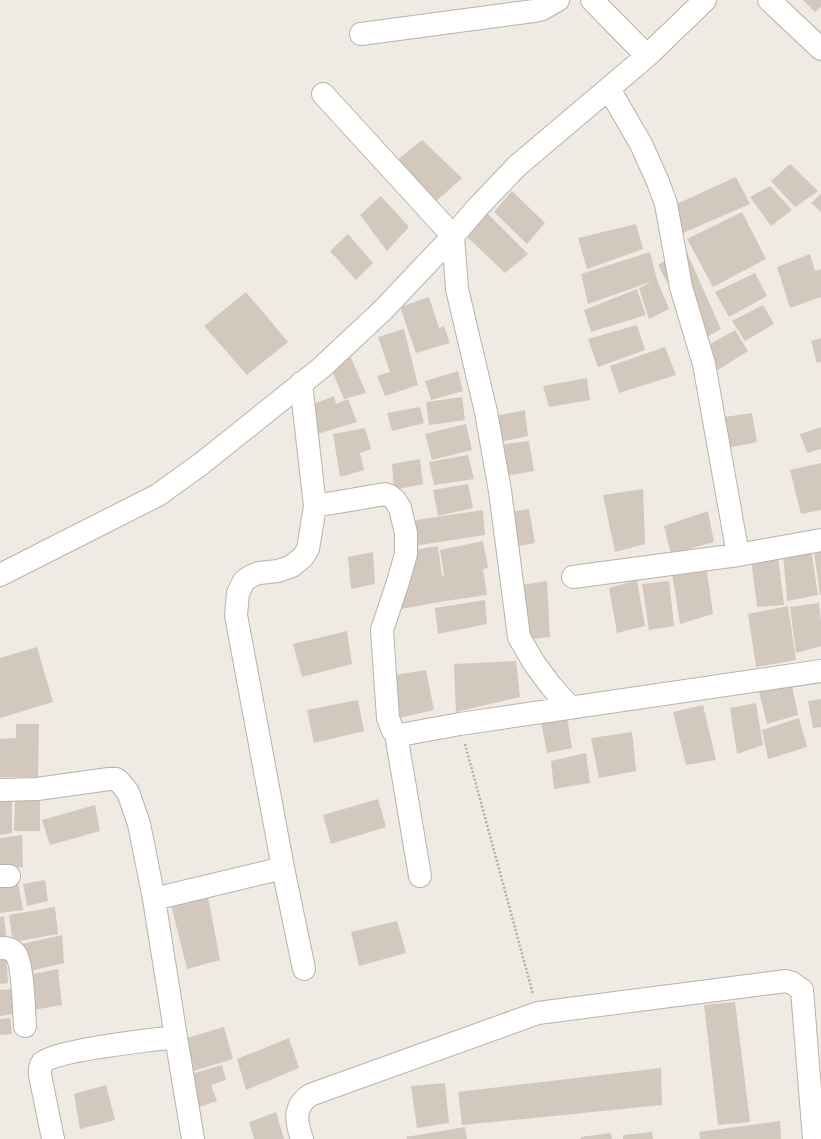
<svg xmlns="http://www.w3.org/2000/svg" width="821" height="1139" font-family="'Source Sans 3',sans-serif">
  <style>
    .building { fill: #d3c8be }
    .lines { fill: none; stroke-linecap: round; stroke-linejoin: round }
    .minor-casing { stroke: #bab1a8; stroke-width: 24 }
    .path { stroke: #baab9b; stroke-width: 2.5; stroke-dasharray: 2 2; stroke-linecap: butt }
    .minor { stroke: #fff; stroke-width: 22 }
  </style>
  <rect width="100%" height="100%" fill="#f0eae4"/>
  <path class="building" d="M803,0H821V7L815,12Z
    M422,140L462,178L433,204L395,162Z
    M790,164L818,191L795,207L771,181Z
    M736,177L750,204L683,233L670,207Z
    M770,186L792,210L771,226L750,197Z
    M512,191L545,223L527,244L494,212Z
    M821,194V212L811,203Z
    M381,196L409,227L387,251L360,215Z
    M484,210L528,254L505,273L464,234Z
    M742,212L766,259L713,287L687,239Z
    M636,224L643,249L587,269L578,238Z
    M348,234L373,263L356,280L330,251Z
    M685,248L721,329L698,342L658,265Z
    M650,252L657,280L669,309L649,319L639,288L653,281L588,304L581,274Z
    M810,254L815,271L821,269V297L790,308L777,267Z
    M755,273L767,296L729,317L715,292Z
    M637,289L646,315L591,332L584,310Z
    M246,292L288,342L247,375L204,326Z
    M429,297L439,328L444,326L450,343L416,353L400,307Z
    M763,305L774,324L745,341L732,321Z
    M637,325L645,350L598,367L588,339Z
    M404,329L418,385L385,396L377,376L390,372L378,337Z
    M735,330L748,351L718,370L705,347Z
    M821,338V362L817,363L811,341Z
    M665,347L676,375L619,393L610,366Z
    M349,353L366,393L344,399L329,364Z
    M458,371L463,391L431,400L425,381Z
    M587,378L590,400L549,407L543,386Z
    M334,396L336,404L348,399L357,422L314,435L306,407Z
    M462,397L465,420L429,425L426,402Z
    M420,407L424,423L392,431L387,413Z
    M525,410L528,436L495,443L491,417Z
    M752,413L757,442L723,449L718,418Z
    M466,424L472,450L432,460L425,434Z
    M821,427V449L807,453L800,434Z
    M365,428L371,449L360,453L364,470L340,477L333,434Z
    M529,441L534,471L501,477L495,445Z
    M468,455L474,479L434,485L429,462Z
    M420,459L423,484L394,490L392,464Z
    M821,463V510L801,514L790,470Z
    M468,484L473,508L438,516L433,490Z
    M643,489L645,544L615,552L603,495Z
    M529,509L535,543L509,548L504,513Z
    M483,510L485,535L407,547L403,522Z
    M708,511L714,542L671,554L664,526Z
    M483,541L488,568L483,569L487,595L445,601L391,611L407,551L438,546L442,576H444L440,550Z
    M821,544V595H820L813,545Z
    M811,549L818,595L787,601L783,555Z
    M373,552L375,584L351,589L348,557Z
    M778,556L784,605L757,607L751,559Z
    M706,565L713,614L680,624L672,573Z
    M637,580L645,626L617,633L609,588Z
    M547,581L550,637L522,640L515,586Z
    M669,581L674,626L649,630L642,584Z
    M485,600L487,624L438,634L435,608Z
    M819,603L821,621V646L796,653L790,607Z
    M788,606L796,660L756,667L748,614Z
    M347,631L352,664L302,677L293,644Z
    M37,647L53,702L0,718V658Z
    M516,661L520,697L456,712L454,664Z
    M426,670L434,710L399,718L395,675Z
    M792,685L798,715L767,724L759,692Z
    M821,699V727L813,728L808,701Z
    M358,700L364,731L314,743L307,710Z
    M756,703L763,745L737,754L730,708Z
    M703,705L716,760L686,765L673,712Z
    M567,717L572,748L547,753L541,722Z
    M799,718L807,747L768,759L762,730Z
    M16,724H39L38,777H0V739L16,738Z
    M632,732L636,771L599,778L591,738Z
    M586,753L590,783L554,789L551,761Z
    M40,797V831H14L15,799Z
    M0,798H12V833L0,835Z
    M378,799L386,827L331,844L323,815Z
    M95,805L100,831L50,845L42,820Z
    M22,835L23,867L0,870V838Z
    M45,880L48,901L27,906L23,884Z
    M18,882L23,910L0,913V885Z
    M207,892L220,960L187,969L170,901Z
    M55,907L58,934L13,942L9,915Z
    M4,916L7,945H0V917Z
    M397,921L406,953L359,966L351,932Z
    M62,935L64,963L26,972L22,944Z
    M0,953H6L8,983L0,984Z
    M58,969L62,1005L33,1010L28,975Z
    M11,989L14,1014L0,1016V990Z
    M735,1002L750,1122L718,1125L704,1005Z
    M10,1018L12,1034L0,1035V1019Z
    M224,1027L233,1059L187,1073L180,1040Z
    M289,1038L299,1068L246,1090L237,1059Z
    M222,1065L226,1080L211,1085L217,1101L193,1109L184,1076Z
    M661,1068L662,1105L462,1125L458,1092Z
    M445,1083L449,1123L417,1128L411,1086Z
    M106,1085L115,1120L80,1129L74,1094Z
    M276,1112L284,1139H254L249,1122Z
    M780,1121L781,1139H700L699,1132Z
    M465,1127L467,1139H407L406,1137Z
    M652,1132L653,1139H623V1135Z
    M611,1133L612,1139H581L580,1137Z"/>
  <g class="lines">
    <defs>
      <path id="minor" d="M592,0L647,56
        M769,0L821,49
        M361,34L534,11L542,9L558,0
        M609,89L641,144L658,182L666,204L681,287L704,364L738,555
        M323,94L453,236L457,289L486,412L500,491L519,637L534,663L551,686L571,708
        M315,506L385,494L390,496L395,500L400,508L406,533V554L398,582L382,630L388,718L393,731L400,735L460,724L821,671
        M0,575L158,495L201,464L321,368L383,310L453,236L477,208L517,166L647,56L705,0
        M573,577L738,555L821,540
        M396,734L420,876
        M0,790L37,789L109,779H116L118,780L128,792L139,824L154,899
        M283,868L236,615L238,593L244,581L251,576L259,573L278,571L292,566L303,557L308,549L315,506L301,383
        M0,876H9
        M0,948C6,948 11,948 15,953C23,962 24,1011 25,1026
        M53,1139L40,1075C40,1071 39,1067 42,1063C55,1050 152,1040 176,1037
        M193,1139L176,1037L154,899L283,868L304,969
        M302,1139C296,1122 293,1107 310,1095L538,1013L786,981L792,983L802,990L814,1139"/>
    </defs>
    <use href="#minor" class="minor-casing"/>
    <path class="path" d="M465,744L533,994"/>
    <use href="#minor" class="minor"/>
  </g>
</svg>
